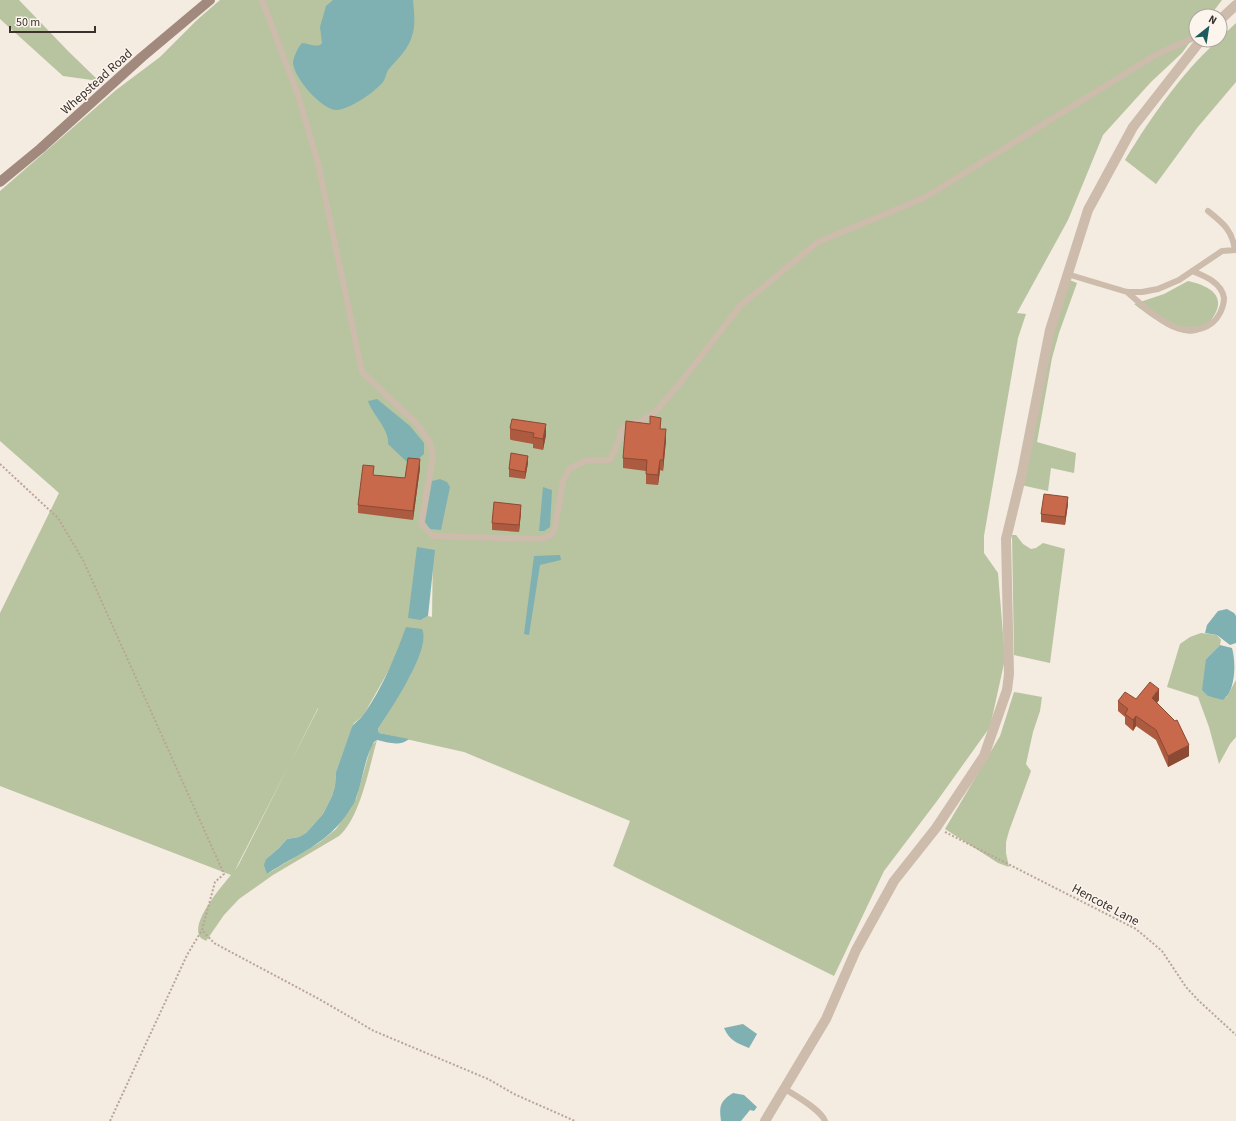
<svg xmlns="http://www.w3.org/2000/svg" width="1236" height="1121" font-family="'Source Sans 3',sans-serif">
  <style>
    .green { fill: #b8c4a0; fill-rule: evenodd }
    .water { fill: #7fb0b2 }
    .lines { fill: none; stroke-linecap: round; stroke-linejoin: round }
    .path { stroke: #b9a596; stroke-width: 2; stroke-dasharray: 2 2; stroke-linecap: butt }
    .service { stroke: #cdbbac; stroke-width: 6 }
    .minor { stroke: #cdbbac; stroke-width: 10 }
    .secondary { stroke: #a18a7d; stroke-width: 10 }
    .wall { fill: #ac5a40 }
    .shaded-wall { fill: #8c4a34 }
    .building { fill: #c8694b; stroke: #8c4a34 }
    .labels { text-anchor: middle; stroke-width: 3; stroke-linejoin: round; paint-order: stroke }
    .street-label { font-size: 13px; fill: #3b302b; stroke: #fbf5ee }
  </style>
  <rect width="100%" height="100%" fill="#f4ebe1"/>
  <path class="green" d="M0,0H19L69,52L99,81L63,76L0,19Z
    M220,0H1222L1210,16H1196V34L1182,53L1151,82L1103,135L1068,220L1017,313L1026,314L1018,338L984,536V553L998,573L1005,659L990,727L937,801L884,871L834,976L613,866L630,821L464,752L379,733L378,729L410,676L422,645L394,661L363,716L354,723L336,772L335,786L332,796L323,814L306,833L299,837L287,839L279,848L266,859L267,874L320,842L336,829L356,799L371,746L377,740C369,768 360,818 339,836L273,875L239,899L224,915L206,941C206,941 201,938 201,938C188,924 223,885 231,875L0,786V613L59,493L0,441V191L116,90L160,57L198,19ZM433,550L432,617L428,616L421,620ZM318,708L239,864L235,870L318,709Z
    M1236,23V82L1197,128L1156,184L1125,160C1152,116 1180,75 1218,40H1220V38Z
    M1067,279L1077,283L1059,333L1052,358L1037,442L1076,453L1074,473L1051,468L1048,491L1021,485L1035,398Z
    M1188,281C1210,286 1228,296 1212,319C1208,325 1204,331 1196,333C1178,338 1147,314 1134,304L1164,294Z
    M1012,535H1016L1023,544L1031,549L1036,548L1043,543L1065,549L1050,663L1014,655Z
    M1201,633L1217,635L1221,640L1220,645L1206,659L1208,696L1226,698L1236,680V737L1230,744L1219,764L1209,727L1198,697L1167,687L1180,644L1190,637Z
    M1014,692L1042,697L1040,711L1033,732L1026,764L1031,771L1009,831L1006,842V853L1009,867L998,863L945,829L1000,736Z"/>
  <path class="water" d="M333,0H413C414,12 416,24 412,36C408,50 398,58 389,69C386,72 386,78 383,82C375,92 349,110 336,110C321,109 293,77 293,62C294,56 298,47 302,43C308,43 313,47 320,45L322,43L320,27L326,6Z
    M377,399L410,426L424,443V454L415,462L408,463L388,444C390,430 372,414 368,401Z
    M440,479L447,482L450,487L441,530L430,529L425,522L432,481Z
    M543,487L552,490L550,527L544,531H539Z
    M417,547L435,550L428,616L421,620L408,618Z
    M560,555L561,560L540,565L529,635L524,634L534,556Z
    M1227,609L1234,613L1236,616V643L1230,645L1217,635L1205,633L1207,625L1218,611Z
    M406,627L422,629C432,649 390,710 378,729L379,733L409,739C400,747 387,742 377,740L374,742C364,759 363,780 356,798C355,803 351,807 349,811C328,844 297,854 267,874L264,865L266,859L279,848L287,839L299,837L306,833L323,814L332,796L335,786L336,772L352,727C355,722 361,719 364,714C383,687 395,657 406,627Z
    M1220,645L1232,648C1236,662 1236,691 1223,700L1208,696L1202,690L1206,659Z
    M743,1024L757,1034L749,1048C737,1043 730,1041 724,1028Z
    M733,1093L744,1095L757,1107L754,1111L750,1110L741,1121H721C719,1106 720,1101 733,1093Z"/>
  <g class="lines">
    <path class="path" d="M0,464L58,518L83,560L224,874L215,882L202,930L214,943L319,999L374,1031L488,1079L514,1094L575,1121
      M945,832L1136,929L1162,951L1186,987L1198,1000L1236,1035
      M110,1121L187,955L202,930"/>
    <path class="service" d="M262,0L298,95L318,163L362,372L417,424L430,443L433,457L421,524L433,536L541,539L551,535L555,527L563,481L569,469L585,461L610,460L620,438V431L628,425L642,421L655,412L681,382L740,306L818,242L924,198L1157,54L1196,37
      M1208,211C1223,223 1232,230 1235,250
      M1067,274L1127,292H1142L1158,289L1179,280L1222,251L1236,250
      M1127,292C1141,304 1160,322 1177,328C1194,333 1212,329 1220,313C1222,309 1224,303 1224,298C1222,283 1205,276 1192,271
      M785,1089C796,1096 820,1109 825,1121"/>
    <path class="minor" d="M1220,20L1236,5
      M765,1121L826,1019L856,950L894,881L936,828L984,756L1007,690L1009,674L1006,539L1022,473L1050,330L1088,210L1133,127L1201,40"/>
    <path class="secondary" d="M0,182L40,149L142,57L210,0"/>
  </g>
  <path class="wall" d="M510,428L546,435L543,450L533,448V444L511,440L510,439Z
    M661,429L666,440L663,471L660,470L658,485L646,484V471L623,468V458Z
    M528,463L525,479L509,477V469Z
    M420,468L413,520L358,513V505L374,475L405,478Z
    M1068,504L1065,525L1041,522V514Z
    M521,512L519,532L492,530V523Z
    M1159,700L1157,703L1189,756L1168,767L1156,740L1136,726L1133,731L1125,724V717L1118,711V701Z"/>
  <path class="shaded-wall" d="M546,424V435L543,450V439Z
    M666,429V440L663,471V460Z
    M528,456V463L525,479V472Z
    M420,459V468L413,520V511Z
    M660,460V470L658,485V475Z
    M1068,497V504L1065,525V517Z
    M521,505V512L519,532V525Z
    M1159,689V700L1152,709V698Z
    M1136,716V726L1133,731V720Z
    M1189,745V756L1168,767V756Z"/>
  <path class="building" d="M650,416L661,418L660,429H666L663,460H660L658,475L646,474L647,460L623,458L626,421L650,424Z
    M512,419L546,424L543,439L533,437L534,433L511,429L510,428Z
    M511,453L528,456L525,472L509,469Z
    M408,458L420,459L413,511L358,505L363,465L374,466L373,475L405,478Z
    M1044,494L1068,497L1065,517L1041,514Z
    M494,502L521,505L519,525L492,523Z
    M1150,682L1159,689L1152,698L1175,721L1177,720L1189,745L1168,756L1156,730L1136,716L1133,720L1125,714L1128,709L1118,701L1125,692L1136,699Z"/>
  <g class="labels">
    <g class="street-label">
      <text transform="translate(96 81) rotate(-42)" y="5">Whepstead Road</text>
      <text transform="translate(1106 904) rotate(28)" y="5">Hencote Lane</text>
    </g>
  </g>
  <g transform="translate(1208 28) rotate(30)"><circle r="19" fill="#fbf5ee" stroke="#aea6a0"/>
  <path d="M0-3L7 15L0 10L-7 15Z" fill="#1f5a5e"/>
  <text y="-6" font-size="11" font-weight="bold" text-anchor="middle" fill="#3b302b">N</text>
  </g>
  <path d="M10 26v6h85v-6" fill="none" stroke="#3b302b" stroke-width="2"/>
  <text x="16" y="26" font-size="12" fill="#3b302b" stroke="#fbf5ee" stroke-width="3" paint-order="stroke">50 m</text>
</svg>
